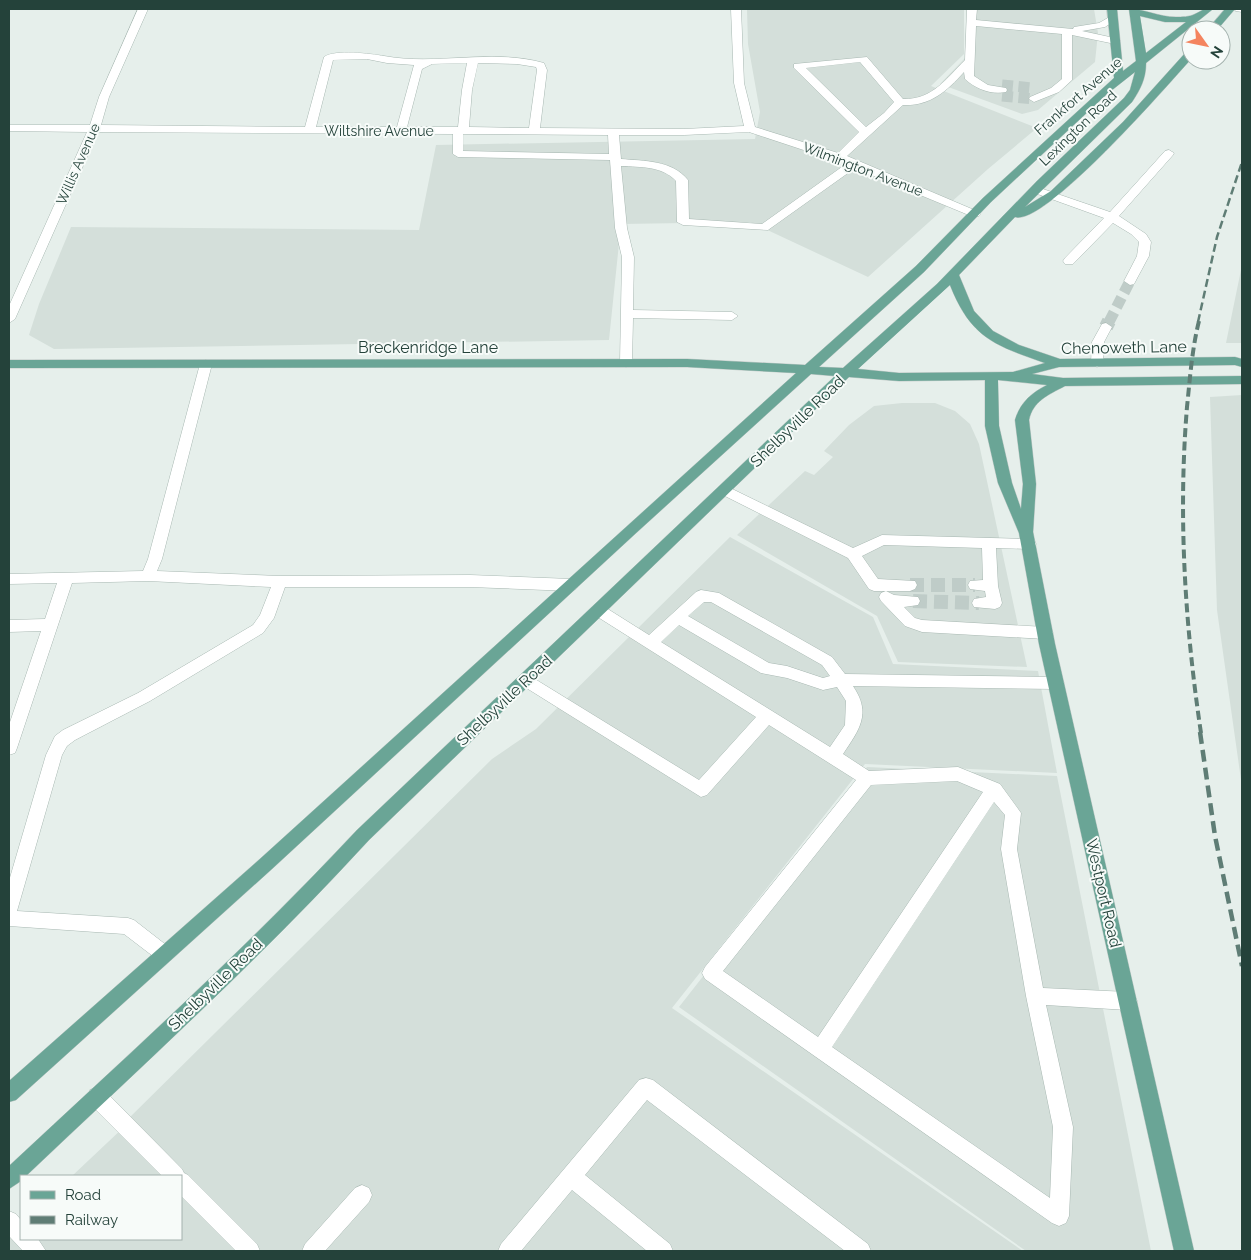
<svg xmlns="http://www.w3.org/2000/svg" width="1251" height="1260" font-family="Raleway,sans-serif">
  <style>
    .built { fill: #d4dfda }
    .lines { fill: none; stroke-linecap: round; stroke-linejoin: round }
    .minor-tunnel-far1 { stroke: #bfccc8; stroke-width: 11; stroke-dasharray: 11 5.5; stroke-linecap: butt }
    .minor-tunnel { stroke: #bfccc8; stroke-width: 14; stroke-dasharray: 14 7; stroke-linecap: butt }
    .minor-casing { stroke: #a8b8b2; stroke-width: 1 }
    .major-casing { stroke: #c2cac8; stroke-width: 1 }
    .minor { fill: #fff; fill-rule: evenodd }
    .major { fill: #6aa596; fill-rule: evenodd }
    .rail-far2 { stroke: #5f7d75; stroke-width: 2.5; stroke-dasharray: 8 4; stroke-linecap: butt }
    .rail-far1 { stroke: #5f7d75; stroke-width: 4; stroke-dasharray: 9 4.5; stroke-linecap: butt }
    .rail { stroke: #5f7d75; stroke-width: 4.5; stroke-dasharray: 12 6; stroke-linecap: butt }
    .labels { text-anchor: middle; stroke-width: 4; stroke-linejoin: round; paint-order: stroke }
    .far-street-label { font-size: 14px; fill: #24423a; stroke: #f7fbf9 }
    .street-label { font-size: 16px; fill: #24423a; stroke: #f7fbf9 }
  </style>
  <rect width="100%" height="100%" fill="#e6efeb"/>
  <path class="built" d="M747,9H964V54L931,86L1037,128L988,169L868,277L750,222L621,224L609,340L54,349L29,335L39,304L71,227L419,230L436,145L755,139L760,112L748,44Z
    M968,9H1094L1098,33L1095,62L1038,110L1022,114L940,84L967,56Z
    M1242,265V343H1226Z
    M1242,395V787L1217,610L1210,397Z
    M902,403H935L955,411L970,424L979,444L1027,667L898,662L877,616L737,535L805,471L814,475L833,457L824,451L849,425L874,406Z
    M730,537L873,617L893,664L1038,671L1057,773L865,764L672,1008L1023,1251H9V1237L21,1225V1239H181V1176H72L125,1126L123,1124L492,759L536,729Z
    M867,767L1057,776L1151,1251H1026L679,1007Z"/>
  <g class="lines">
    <path class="minor-tunnel-far1" d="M1002,85L1033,88
      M1002,96L1034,99
      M1109,322L1130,281"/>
    <path class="minor-tunnel" d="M1106,327L1109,321
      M910,585H975
      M913,601L979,603"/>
    <defs>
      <path id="minor" d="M138,9H148L109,97L101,125L305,127L324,57C335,49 371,54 384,56C437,66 491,48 544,63L547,70L540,128L684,129L744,126L734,83L731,9H741L744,83L755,127L838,153L859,132L794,68V64L867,57L903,99C932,100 946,79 965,60L967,9H977L976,20L1073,29L1074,27L1099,23L1113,15L1118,18L1105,27L1082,31L1119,39L1120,41L1115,44L1072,35V80L1059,92L1034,102L1029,99L1030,97L1051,88L1062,79V34L976,26L974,76L988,85L1006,88L1007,90L1006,92C991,95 976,89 965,79L964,72C946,92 930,106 903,105L847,156L979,212L981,214L979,216H971L855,168L768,230L683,225L677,222L676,181C662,166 641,167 621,166L627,228L634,257L633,310L732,312L738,316L732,320L633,318L632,363L626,367L620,363L622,257L615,228L610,160L458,157L453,154V134L98,132L15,319L9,323V306L87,132L9,131V125H90L99,97ZM367,59L387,63L414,65L397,127H316L333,60ZM860,62L894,102L884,113L866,127L806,68ZM467,63L462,90L458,127H407L422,69L432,64ZM478,63L517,64L536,67L537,70L529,128L469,127L472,90ZM749,132L846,164L762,224L689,219L688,180C672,160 644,161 621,159L619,135H684ZM463,134L608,135L609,154L463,151Z
        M1234,9H1242V12L1236,11Z
        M1169,150L1174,153L1173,155L1119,216L1146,234L1151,242L1149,256L1134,284L1130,285L1124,281L1137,256L1139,242L1131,234L1113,223L1073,264H1065L1063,261L1065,258L1104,218L1032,192L1030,190L1032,188H1040L1110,212L1165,151Z
        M1106,323L1112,327L1104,342L1103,363L1097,367L1091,363L1092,342L1102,324Z
        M206,360L212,364L162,559L157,571L280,576L470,575L571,579L576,581L578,585L576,589L571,591L470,587H285L274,618L263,633L150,701L75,740L67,746L62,755L17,911L128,918L134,920L170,948L173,954L170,960L164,962L158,960L124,934L9,926V881L46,755L55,736L63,730L138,693L253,625L260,615L271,587L148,581L72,583L17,748L15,753L9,755V725L41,631L9,632V620L45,619L57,583L9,584V574L143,571L148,559L200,364Z
        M724,485L853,548L882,535L1029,539L1034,540L1036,544L1034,548L1029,549L996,548L998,586L1002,603L1000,607L995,609L974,607L972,603L974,599L986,597L985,591L970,589L968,585L970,581L983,580L982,548L884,545L862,556L878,579L915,581L917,585L915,589L910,591H874L869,589L848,558L719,493L717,490L719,487Z
        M701,590L719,593L832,657L845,674L1056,677L1061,679L1064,683L1061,687L1056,689L853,686C872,714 859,730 843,754L869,771L958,767L1000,784L1021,813L1017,849L1043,988L1128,992L1134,995L1137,1001L1134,1007L1128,1010L1046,1005L1073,1127L1069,1216L1066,1223L1059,1226L1052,1223L705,979L702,973L705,967L856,780L769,725L707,795L701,797L520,684L517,680L520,676L525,674L530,676L699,780L756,717L593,614L591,610L593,606L598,604L603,606L649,635L696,592ZM704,602H711L822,665L830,676L823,678L787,666L769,663L688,616ZM679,625L761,673L787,678L823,690L837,687L846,701L845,725L830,747L661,642ZM957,781L983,792L818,1037L723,971L871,785ZM994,802L1005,815L1001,849L1026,996L1053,1127L1050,1198L832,1047Z
        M886,591L894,595L918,597L920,601L918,605L904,607L915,618L922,620L1045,627L1050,629L1053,633L1050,637L1045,639L922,632L905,626L881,601L879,597L881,593Z
        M646,1078L653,1080L868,1244L871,1251H845L647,1100L585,1175L670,1244L673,1251H647L572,1190L521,1251H498L501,1244L639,1080Z
        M97,1088L104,1090L182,1169L184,1173L188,1175L257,1244L260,1251H236L181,1196V1176H162L90,1104L88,1097L90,1090Z
        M362,1185L369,1188L372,1195L369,1202L325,1251H302L305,1244L355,1188Z
        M9,1211L16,1214L21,1220V1239H38L46,1251H23L9,1236Z"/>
      <path id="major" d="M1107,9H1117L1123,71L1136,61L1129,9C1145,9 1159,17 1176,17C1181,17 1190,17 1195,14C1204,10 1202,8 1213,9L1146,63C1146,79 1140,90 1132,102L1025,207L1051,191L1123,122L1187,51L1191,50V59C1168,85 1044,227 1015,217L959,275L974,311L993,331L1019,345L1060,359L1235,357L1242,359V367L1235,365L1059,367L1032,374L1063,378L1242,376V384L1065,386C1048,395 1033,401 1029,420L1036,484L1033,532L1055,644L1194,1251H1174L1039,644L1019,533L998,483L985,426V380L899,381L849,377L369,840C261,958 142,1066 26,1176H21V1181L9,1189V1166C127,1056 247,948 357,830L835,376L811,374L635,534L273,868L16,1100L9,1102V1081L261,858L796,373L687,367L9,368V360L687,359L805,365L916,266L983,198L1114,78ZM1140,16L1165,22H1186L1146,53ZM1135,72L1130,90L1124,98L1037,181L937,284L843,368L819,367L924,272L991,202L1107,94ZM950,285C971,338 994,345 1045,363L1013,372L899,373L858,369ZM998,380L1047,385C1031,393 1020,403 1015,420L1023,484L1021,509L1012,483L999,426Z
        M1225,9H1235L1217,30H1207Z"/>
    </defs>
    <use href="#minor" class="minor-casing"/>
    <use href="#major" class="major-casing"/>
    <use href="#minor" class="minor"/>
    <use href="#major" class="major"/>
    <path class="rail-far2" d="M1198,322L1217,237L1242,162"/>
    <path class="rail-far1" d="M1199,321C1192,349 1190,378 1187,407C1178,516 1185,626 1201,733"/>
    <path class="rail" d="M1200,732L1215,836L1242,966"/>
  </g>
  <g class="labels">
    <g class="far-street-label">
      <text transform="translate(1078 96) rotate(-41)" y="5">Frankfort Avenue</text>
      <text transform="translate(1078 128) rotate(-44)" y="5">Lexington Road</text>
      <text x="379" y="136">Wiltshire Avenue</text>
      <text transform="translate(78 164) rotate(-66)" y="5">Willis Avenue</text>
      <text transform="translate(863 169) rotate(21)" y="5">Wilmington Avenue</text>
    </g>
    <g class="street-label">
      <text x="428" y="353">Breckenridge Lane</text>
      <text transform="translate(1124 347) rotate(-1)" y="6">Chenoweth Lane</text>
      <text transform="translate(797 421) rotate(-44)" y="6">Shelbyville Road</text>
      <text transform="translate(504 700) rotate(-43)" y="6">Shelbyville Road</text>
      <text transform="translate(1104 893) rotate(77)" y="6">Westport Road</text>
      <text transform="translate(215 984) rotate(-44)" y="6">Shelbyville Road</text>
    </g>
  </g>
  <rect width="1251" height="1260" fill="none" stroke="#24423a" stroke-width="20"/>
  <rect x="20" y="1175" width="162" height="65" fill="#f7fbf9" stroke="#a3b1ad"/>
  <rect x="30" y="1191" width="25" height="8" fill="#6aa596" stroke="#a3b1ad"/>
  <text x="65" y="1200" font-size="15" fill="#24423a">Road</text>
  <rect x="30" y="1216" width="25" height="8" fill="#5f7d75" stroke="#a3b1ad"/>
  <text x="65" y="1225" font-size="15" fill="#24423a">Railway</text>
  <g transform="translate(1206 45) rotate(123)"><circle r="24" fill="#f7fbf9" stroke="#a3b1ad"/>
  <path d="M0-4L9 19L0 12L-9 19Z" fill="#f4845f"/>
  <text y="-8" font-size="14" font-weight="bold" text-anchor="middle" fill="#24423a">N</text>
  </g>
</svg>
